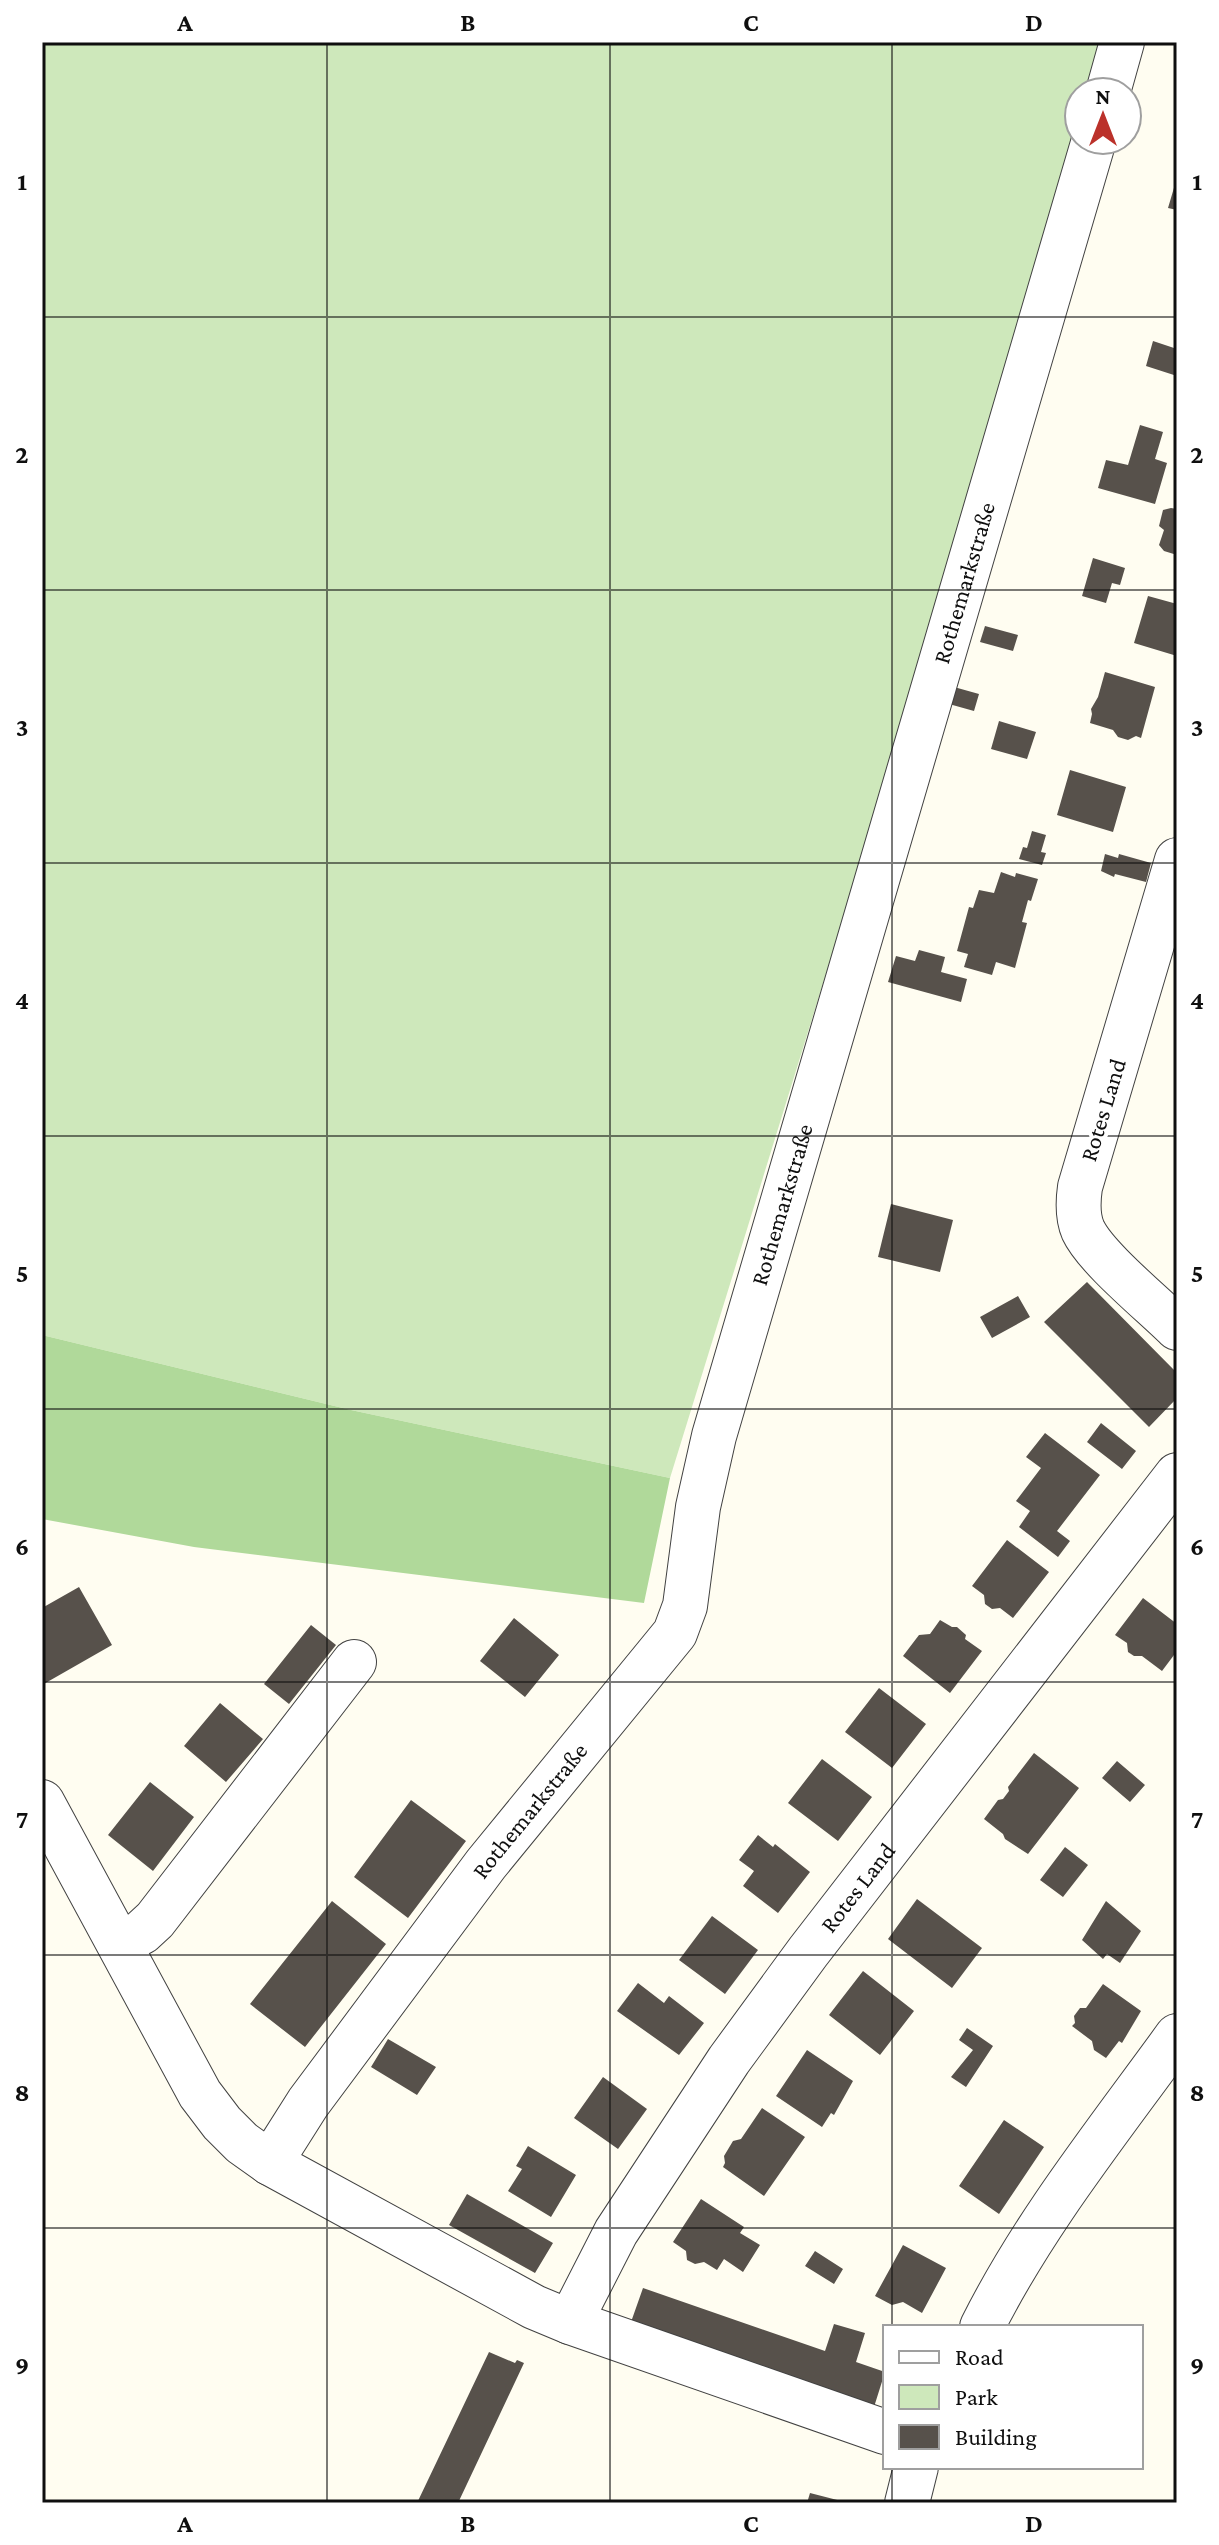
<svg xmlns="http://www.w3.org/2000/svg" width="1219" height="2545" font-family="'Crimson Pro',serif">
  <style>
    .green { fill: #cee8bb }
    .forest { fill: #b0d99a }
    .building { fill: #57514b }
    .lines { fill: none; stroke-linecap: round; stroke-linejoin: round }
    .minor-casing { stroke: #424242; stroke-width: 46 }
    .minor { stroke: #fff; stroke-width: 44 }
    .grid { fill: none; stroke: #0f0f0f; stroke-width: 2; stroke-opacity: 0.55 }
    .labels { text-anchor: middle; stroke-width: 8; stroke-linejoin: round; paint-order: stroke }
    .street-label { font-size: 24px; fill: #0f0f0f; stroke: #fff }
    .neatline { fill: none; stroke: #0f0f0f; stroke-width: 3 }
    .grid-label { font-size: 26px; text-anchor: middle; font-weight: bold; fill: #0f0f0f }
  </style>
  <rect width="100%" height="100%" fill="#fffdf1"/>
  <path class="green" d="M42,42H1102L1088,92H1079V122L915,686L670,1478L351,1410L42,1335Z"/>
  <path class="forest" d="M42,1335L351,1410L670,1478L644,1603L194,1547L42,1519Z"/>
  <path class="building" d="M1176,181H1177V210L1168,208Z
    M1153,341L1177,349V376L1146,366Z
    M1140,425L1163,432L1155,459L1167,463L1155,504L1098,488L1106,460L1128,465Z
    M1171,508L1177,509V555L1164,551L1159,545L1164,530L1159,526L1163,510Z
    M1093,558L1125,568L1120,585L1112,583L1106,603L1082,596Z
    M1148,596L1177,604V656L1134,643Z
    M985,626L1018,635L1013,651L980,642Z
    M1105,672L1155,687L1141,738L1136,736L1128,740L1118,737L1113,730L1090,723L1092,714L1091,709L1098,697Z
    M954,687L979,694L974,711L949,704Z
    M999,721L1036,732L1027,759L991,749Z
    M1070,770L1126,787L1113,832L1057,815Z
    M1032,831L1046,835L1041,852L1046,853L1042,865L1019,859L1023,847L1027,848Z
    M1105,854L1118,858L1119,854L1151,863L1146,882L1115,874L1114,877L1101,871Z
    M1001,872L1015,877L1016,873L1038,879L1031,901L1028,900L1022,922L1027,923L1015,968L996,962L992,975L964,967L968,954L957,951L969,907L973,908L979,890L994,893Z
    M919,950L945,957L941,972L967,979L961,1002L888,982L896,956L915,961Z
    M891,1204L953,1220L940,1272L878,1257Z
    M1087,1282L1177,1373V1398L1149,1427L1044,1322Z
    M1018,1296L1030,1317L992,1338L980,1317Z
    M1101,1423L1136,1451L1122,1469L1087,1442Z
    M1045,1433L1100,1475L1057,1531L1070,1541L1058,1557L1019,1527L1030,1511L1016,1501L1041,1468L1026,1457Z
    M1007,1540L1049,1572L1013,1618L1000,1608L992,1609L985,1604L984,1595L972,1586Z
    M79,1587L112,1645L42,1685V1608Z
    M1143,1598L1177,1624V1651L1162,1671L1142,1656H1134L1128,1652L1127,1643L1115,1635Z
    M514,1618L559,1655L525,1697L480,1661Z
    M940,1620L952,1627H957L966,1635L965,1639L982,1651L950,1693L903,1656L919,1635L930,1634Z
    M311,1625L336,1645L289,1704L264,1684Z
    M879,1688L926,1724L892,1768L845,1732Z
    M220,1703L263,1739L226,1782L184,1746Z
    M1034,1753L1079,1788L1028,1854L1005,1839L1003,1834L984,1819L998,1800L1003,1799L1009,1791L1008,1787Z
    M822,1759L872,1797L838,1841L788,1803Z
    M1117,1761L1145,1785L1130,1802L1102,1778Z
    M150,1782L194,1817L153,1871L108,1835Z
    M411,1800L466,1841L408,1918L354,1877Z
    M758,1835L773,1847L775,1844L810,1872L778,1913L743,1886L754,1871L739,1860Z
    M1065,1847L1088,1865L1063,1897L1040,1880Z
    M917,1899L982,1948L952,1988L888,1939Z
    M332,1901L386,1944L305,2047L250,2004Z
    M1106,1901L1141,1931L1120,1963L1107,1954L1103,1959L1082,1940Z
    M712,1916L758,1950L725,1994L679,1960Z
    M863,1971L914,2011L880,2055L829,2015Z
    M638,1983L664,2003L669,1996L704,2023L679,2055L617,2011Z
    M1103,1984L1141,2011L1122,2043L1119,2041L1106,2058L1094,2050L1092,2041L1072,2026L1075,2023L1074,2016L1080,2008H1086Z
    M967,2028L993,2046L966,2087L951,2077L973,2050L959,2040Z
    M388,2039L436,2067L417,2095L371,2067Z
    M807,2050L853,2081L834,2115L831,2113L822,2127L776,2096Z
    M603,2077L647,2109L618,2149L574,2118Z
    M762,2108L805,2137L764,2196L723,2167L725,2163L724,2156L733,2141L741,2139Z
    M1004,2120L1044,2147L999,2214L959,2186Z
    M528,2146L576,2175L551,2217L508,2191L522,2169L516,2166Z
    M467,2194L553,2243L535,2273L449,2225Z
    M701,2199L744,2227L740,2233L760,2245L743,2272L724,2259L717,2270L704,2262L695,2264L687,2260L686,2251L673,2242Z
    M903,2245L946,2268L922,2313L903,2302L892,2305L875,2296Z
    M815,2251L843,2269L834,2284L805,2266Z
    M643,2288L825,2351L834,2324L865,2333L856,2362L885,2372L874,2407L631,2322Z
    M489,2352L515,2363L517,2360L524,2363L458,2503H417Z
    M810,2493L845,2502V2503H807Z"/>
  <g class="lines">
    <defs>
      <g id="minor">
        <path d="M1108,92L1122,42"/>
        <path d="M1177,860L1080,1187C1078,1201 1077,1216 1083,1230C1096,1258 1153,1304 1177,1328"/>
        <path d="M42,1802L200,2094L222,2123L242,2143L270,2163L534,2307L570,2322L885,2432"/>
        <path d="M120,1944L142,1932L155,1920L354,1662"/>
        <path id="s1" d="M270,2163L308,2103L486,1864L675,1633L685,1606L698,1507L714,1436L1094,140"/>
        <path id="s2" d="M570,2322L616,2232L729,2060L808,1952L1177,1475"/>
        <path d="M982,2327C1034,2223 1109,2130 1177,2036"/>
        <path d="M907,2503L916,2467"/>
      </g>
    </defs>
    <use href="#minor" class="minor-casing"/>
    <use href="#minor" class="minor"/>
  </g>
  <path class="grid" d="M327,42V2503M610,42V2503M892,42V2327M42,317H1177M42,590H1177M42,863H1177M42,1136H1177M42,1409H1177M42,1682H1177M42,1955H1177M42,2228H1177M892,2467V2503"/>
  <g class="labels">
    <g class="street-label">
      <text dy="8" stroke="none"><textPath href="#s1" startOffset="1758">Rothemarkstraße</textPath></text>
      <text transform="translate(1103 1110) rotate(-73)" y="8">Rotes Land</text>
      <text dy="8" stroke="none"><textPath href="#s1" startOffset="1110">Rothemarkstraße</textPath></text>
      <text dy="8" stroke="none"><textPath href="#s1" startOffset="438">Rothemarkstraße</textPath></text>
      <text dy="8" stroke="none"><textPath href="#s2" startOffset="522">Rotes Land</textPath></text>
    </g>
  </g>
  <rect width="1219" height="2545" fill="none" stroke="#ffffff" stroke-width="88"/>
  <rect x="883" y="2325" width="260" height="144" fill="#ffffff" stroke="#9f9f9f" stroke-width="2"/>
  <rect x="899" y="2351" width="40" height="12" fill="#ffffff" stroke="#9f9f9f" stroke-width="2"/>
  <text x="955" y="2365" font-size="24" fill="#0f0f0f">Road</text>
  <rect x="899" y="2385" width="40" height="24" fill="#cee8bb" stroke="#9f9f9f" stroke-width="2"/>
  <text x="955" y="2405" font-size="24" fill="#0f0f0f">Park</text>
  <rect x="899" y="2425" width="40" height="24" fill="#57514b" stroke="#9f9f9f" stroke-width="2"/>
  <text x="955" y="2445" font-size="24" fill="#0f0f0f">Building</text>
  <g transform="translate(1103 116)"><circle r="38" fill="#ffffff" stroke="#9f9f9f" stroke-width="2"/>
  <path d="M0-6L14 30L0 20L-14 30Z" fill="#bb312a"/>
  <text y="-12" font-size="22" font-weight="bold" text-anchor="middle" fill="#0f0f0f">N</text>
  </g>
  <rect x="44" y="44" width="1131" height="2457" class="neatline"/>
  <g class="grid-label">
    <text x="185" y="31">A</text>
    <text x="468" y="31">B</text>
    <text x="751" y="31">C</text>
    <text x="1034" y="31">D</text>
    <text x="22" y="190">1</text>
    <text x="1197" y="190">1</text>
    <text x="22" y="463">2</text>
    <text x="1197" y="463">2</text>
    <text x="22" y="736">3</text>
    <text x="1197" y="736">3</text>
    <text x="22" y="1009">4</text>
    <text x="1197" y="1009">4</text>
    <text x="22" y="1282">5</text>
    <text x="1197" y="1282">5</text>
    <text x="22" y="1555">6</text>
    <text x="1197" y="1555">6</text>
    <text x="22" y="1828">7</text>
    <text x="1197" y="1828">7</text>
    <text x="22" y="2101">8</text>
    <text x="1197" y="2101">8</text>
    <text x="22" y="2374">9</text>
    <text x="1197" y="2374">9</text>
    <text x="185" y="2532">A</text>
    <text x="468" y="2532">B</text>
    <text x="751" y="2532">C</text>
    <text x="1034" y="2532">D</text>
  </g>
</svg>
